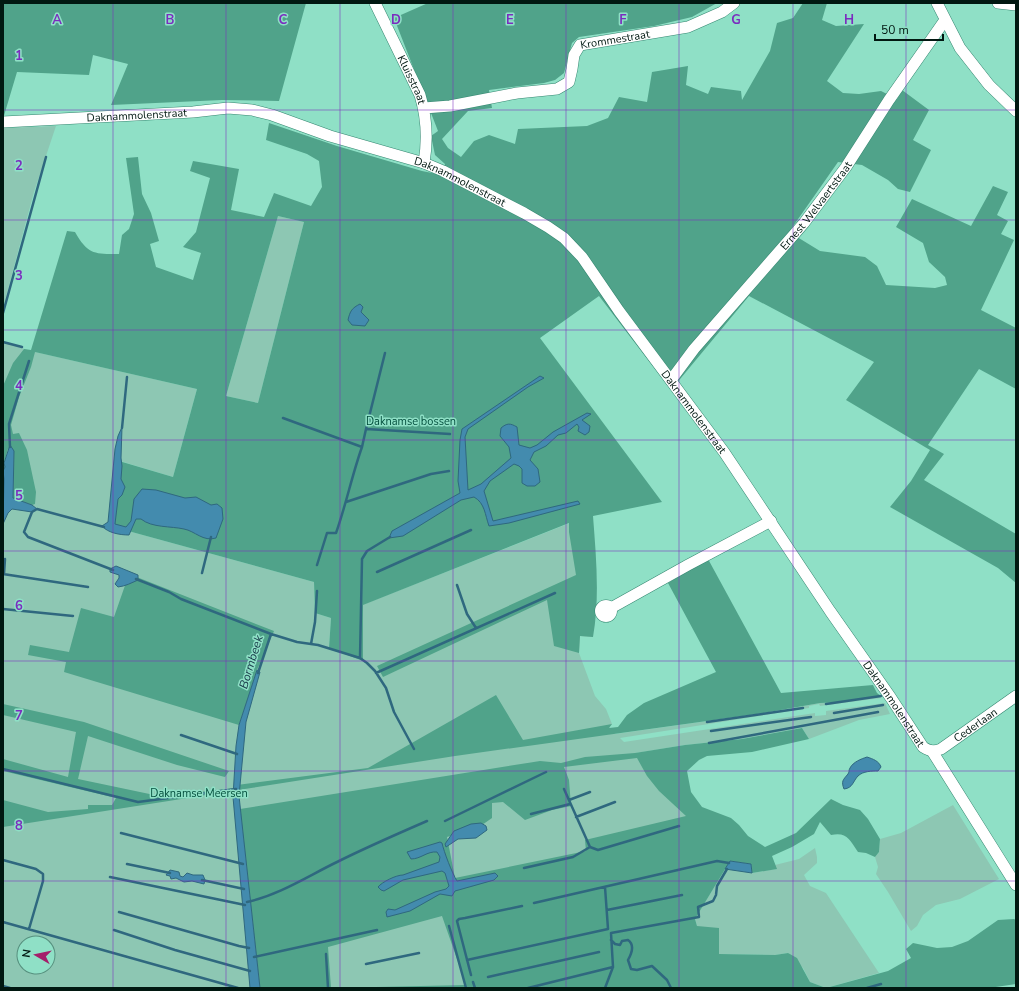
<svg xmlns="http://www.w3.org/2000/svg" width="1019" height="991" font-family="'Nunito Sans',sans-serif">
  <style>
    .green { fill: #8dc7b3; fill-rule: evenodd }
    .forest { fill: #50a38a; fill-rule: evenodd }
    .water { fill: #438bae; stroke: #2f687f }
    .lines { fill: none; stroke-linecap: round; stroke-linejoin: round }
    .stream { stroke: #2f687f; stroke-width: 2.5 }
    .street-casing { stroke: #358771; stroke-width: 12 }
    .street { stroke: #fff; stroke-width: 11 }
    .grid { fill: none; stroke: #7b2cbf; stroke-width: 1; stroke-opacity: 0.55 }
    .labels { text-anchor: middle; stroke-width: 3; stroke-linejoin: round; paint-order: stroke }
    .street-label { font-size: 11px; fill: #011811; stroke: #8fe0c6 }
    .park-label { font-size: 11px; fill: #034e3d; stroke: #8fe0c6 }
    .water-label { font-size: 12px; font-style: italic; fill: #133444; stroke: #8fe0c6 }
    .grid-label { font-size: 13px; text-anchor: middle; font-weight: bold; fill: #7b2cbf; stroke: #8fe0c6; stroke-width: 3; stroke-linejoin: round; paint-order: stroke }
  </style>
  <rect width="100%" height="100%" fill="#8fe0c6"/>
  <path class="green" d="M56,126L34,192L3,308V128Z
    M278,216L304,222L258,403L226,396Z
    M3,342L31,351L197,389L173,477L120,461L110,526L314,582L315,613L331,618L329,648L362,605L570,523L593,637L580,636L579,653L595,696L606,709L612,724L609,727L615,734L757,714L820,703L841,702L881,696V698L820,706L819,704L809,706V708L620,738L624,742L815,713V716L826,715V711L885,703L890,714L859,720L809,739L802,728L742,739L685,745L636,753L714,828L467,988H3ZM24,943H48V967H24Z
    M953,805L999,879L960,899L936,905L923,915L917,926L911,931L888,892L876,874L878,867L875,857L879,852L880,839L901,833Z
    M815,848L817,857V863L804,875L810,886L826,893L879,973L826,988L810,982L803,968L788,953L775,955L719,954L697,926L695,919L725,869L752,873L776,869L775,865L799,859Z"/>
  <path class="forest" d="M3,3H306L279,101L222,100L111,105L128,64L93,55L89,75L17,72L3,119Z
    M428,3H717L692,17L654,26L579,37L572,43L564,73L555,80L544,83L489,90L492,108L468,111L442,139L448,148L461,157L474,141L489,135L515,144L518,129L587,126L608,118L619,97L647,102L652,72L688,66L686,85L708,94L711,87L741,91L742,100L770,51L777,23L793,18L803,3H827L822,20L836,26L864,24L827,81L843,93L859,94L881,91L897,99L902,90L929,110L913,140L931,150L910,192L898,189L888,180L862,165L838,162L789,232L820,251L865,257L877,266L886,285L935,288L947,285L945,277L929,262L923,243L896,227L912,199L971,226L993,186L1008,192L997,215L1008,221L1001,234L1014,240L981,310L1016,328V389L979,369L928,445L944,454L924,480L1016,534V583L998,568L890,507L911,481L930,450L846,400L874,362L749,296L671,390L599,296L540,338L662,502L593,516C596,556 600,597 593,637L580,636L579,653L554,646L547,600L383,677L377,666L576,575L569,532V523L363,605V661L329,648L331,618L315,613L314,582L110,526L119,461L173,477L197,389L35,352L31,367L19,397L11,425L13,434L19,433L27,450L36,492L35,504L32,505L13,498L14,451L8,449L4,463L5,467L3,471V386L13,363L24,349L31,350L67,231L75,232C88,255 95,254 119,254L122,235L129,229L134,214L126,158L138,157L142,194L151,213L159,241L150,244L156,267L193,280L201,253L183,247L196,232L210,178L190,171L193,161L239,169L231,210L264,217L274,193L311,206L322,187L319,161L307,154L266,140L269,123L337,146L422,171L442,175L445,164L435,155L431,136L438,131L394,18ZM278,216L304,222L258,403L226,396Z
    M708,559L781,693L873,685L877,693L881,696L841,702L820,703L757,714L455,756L3,827V800L48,812L88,809V805H112L116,798L3,771V759L68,777L76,732L3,715V704L84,722L229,771L225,777L177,765L88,736L78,779L159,796L237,788V785L368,768L496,695L523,740L612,724L609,728L618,727L627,715L644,703L716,672L668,583Z
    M129,574L274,631L257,670L239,725L64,672L66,662L28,655L30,645L69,652L81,608L114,617Z
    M802,728L809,739L752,752L707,756L699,760L687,771L691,792L702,807L731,818L739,825L748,836L765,847L796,833L831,799L843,805L860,810L868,819L880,839L879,852L875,857L866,853L858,852C849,839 847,832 831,835L820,822L814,834L792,847L772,856L777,869L752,873L751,864L730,861L695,919L697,926L719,928V954L775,955L788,953L797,958L810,982L826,988L888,971L911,958L906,949L913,943L937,948L952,947L968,941L998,920L1014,919L1016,920V984L989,988H260L240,809L540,761L561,763L585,757L635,753L685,745L742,739ZM637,758L647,776L659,791L686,816L585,840L586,851L455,878L447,837L479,827L492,818V803L503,802L525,820L552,810L571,806L569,780L564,767ZM442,916L466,985L331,988L328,947Z"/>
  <path class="water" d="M360,304L363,307L361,312L369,320L365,326L352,325L348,320C350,311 352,308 360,304Z
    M540,376L544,378L528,387L468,429L465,437L468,490L481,484L511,458L509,447L500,436L501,428C507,423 510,423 517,427L519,445L530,448L537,445L553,432L587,413L591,414L582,420L590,426L589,432L585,435L578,431L579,427L577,424L566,433L558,435L546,446L534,452L530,460L538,469L540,482L535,486H527L522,483V469L519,466L514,464L490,481L484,491L493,521L578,501L580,504L509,523L489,526C485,515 485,503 474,497L461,500L403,536L389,538L392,531L460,493L458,481L460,440L462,429Z
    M122,427L121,458L122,466L121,479L125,487L122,495L118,499L115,524L126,527L131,521L134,499L142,489L156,490L185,498L196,497L211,505L217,504L222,508L223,519L216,538C203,542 195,531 184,529C171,526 152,528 141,519H136L129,535C120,535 108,533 102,526L108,522L115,449L118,436Z
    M10,445L14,451L13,498L32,505L37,509L32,512L12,509L8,513L3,524L4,479L3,471L5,467L4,463Z
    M116,566L138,575V580C131,583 126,586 118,587L115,584L119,578V575L110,572V569Z
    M257,670L260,672L246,722L239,796L260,988H250L233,797L236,746L239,725Z
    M867,757C873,759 879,761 881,767L878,771C872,771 863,771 858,776C853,781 853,788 844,789C841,781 843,780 848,774C850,770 848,772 850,768C853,762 861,759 867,757Z
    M481,823L486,826L487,830L476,838L458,839L446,847L445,844L454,831L471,824Z
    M440,842L442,843C444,852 452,873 457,881L495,873L498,876L494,880L455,891L452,896L440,894L410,911L387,917L386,912L388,909L395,910L435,892L446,889L449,886L445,873L442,871L403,880L384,891L381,890L378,887C382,882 396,875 403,875L439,862L440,857L437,852C427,851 421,859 411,859L407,852Z
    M730,861L751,864L752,873L725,869Z
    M170,870L179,872L180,876L183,877L187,873L193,875H203L205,880L204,884L192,881L184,882L176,878L171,879L170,876L166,875Z"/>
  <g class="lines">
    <path class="stream" d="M3,313L46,157
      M3,342L22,347
      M385,353L366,429L450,434
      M283,418L362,447L366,429
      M122,428L127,377
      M10,447L9,424L29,361
      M346,502L431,474L449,471
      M37,509L32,512L24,532L28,537L113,570
      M37,509L104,527
      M317,565L327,533H336C346,505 352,475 362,447
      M377,572L471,530
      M202,573L211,537
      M3,574L88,587
      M4,574L5,559
      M136,579L169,592L181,599L271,634L258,673
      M457,585L467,614L476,628
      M3,609L73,616
      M271,634L297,642L318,645L360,658L367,663L375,671L386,688L394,712L414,749
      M311,644L315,622L317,591
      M360,658L362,559L367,551L390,537
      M376,673L555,593
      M826,704L881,696
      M834,713L883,705
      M707,722L803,708
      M711,731L811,717
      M181,735L237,754
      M709,743L878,712
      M3,769L138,802L236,789
      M564,789L590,847L598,850L679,826
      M569,800L590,792
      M531,814L570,804
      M576,817L615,802
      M445,821L546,772
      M121,833L243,864
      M3,860L36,869L43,874V881L29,929
      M127,864L170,873
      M524,868L573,857L590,847
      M110,877L245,905
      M202,880L244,889
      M247,902C279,895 308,876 337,862C367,847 397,834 427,821
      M534,903L717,861L729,863
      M607,910L682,895
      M119,912L239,946L249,948
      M3,922L238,988
      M449,926L466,988
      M114,930L175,950L250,971
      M611,940L615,944L620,945L622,941L628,940C635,945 632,953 628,960L631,969L637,970L652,966L667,980L671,988
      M326,954L328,988
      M254,957L377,930
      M467,960L608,929L605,887
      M366,964L419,953
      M471,975L457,921L459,919L465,918L522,906
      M488,977L599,952
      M473,982L475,988
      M3,986L10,988
      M528,988L613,967
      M605,988L613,967L611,933L699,917L698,907L713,901L716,895L717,886L727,869
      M867,988L881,984"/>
    <defs>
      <g id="street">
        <path id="s1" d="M375,3L420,95C427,118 428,139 424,163"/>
        <path d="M937,3L960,48L989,85L1016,111"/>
        <path d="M998,3L1016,5"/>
        <path id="s2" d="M424,108L450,106L517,93L557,89L569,82L572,69L574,55L580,45L688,27L722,12L734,3"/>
        <path id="s3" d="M3,122L193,112L228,108L252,110L272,115L330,136L424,163L443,171L524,213L548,227L564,238L582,257L619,311L724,452L830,611L891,698L923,747C929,751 934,752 941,749L1016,696"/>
        <path id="s4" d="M671,380L694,349L804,223L846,167L889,100L945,20"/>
        <circle cx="606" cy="611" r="5.5"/>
        <path d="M611,608L688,565L771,521"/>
        <path d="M932,751L1016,885"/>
      </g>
    </defs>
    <use href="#street" class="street-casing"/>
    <use href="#street" class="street"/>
  </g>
  <path class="grid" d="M113,3V988M226,3V988M340,3V988M453,3V988M566,3V988M679,3V988M793,3V988M906,3V988M3,110H1016M3,220H1016M3,330H1016M3,440H1016M3,551H1016M3,661H1016M3,771H1016M3,881H1016"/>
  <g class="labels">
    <g class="street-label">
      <text dy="4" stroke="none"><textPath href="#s2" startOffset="223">Krommestraat</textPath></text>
      <text dy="4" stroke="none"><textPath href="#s1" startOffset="85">Kluisstraat</textPath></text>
      <text dy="4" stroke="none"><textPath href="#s3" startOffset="134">Daknammolenstraat</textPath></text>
      <text dy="4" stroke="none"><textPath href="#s3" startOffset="470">Daknammolenstraat</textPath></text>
      <text dy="4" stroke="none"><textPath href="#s4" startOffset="227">Ernest Welvaertstraat</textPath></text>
      <text dy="4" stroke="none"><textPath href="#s3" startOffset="806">Daknammolenstraat</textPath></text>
      <text dy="4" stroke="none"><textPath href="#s3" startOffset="1160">Daknammolenstraat</textPath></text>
      <text dy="4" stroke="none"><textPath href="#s3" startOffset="1273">Cederlaan</textPath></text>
    </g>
    <g class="park-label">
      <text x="411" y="425">Daknamse bossen</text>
      <text x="199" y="797">Daknamse Meersen</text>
    </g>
    <g class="water-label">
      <text transform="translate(251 662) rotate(-73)" y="4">Bormbeek</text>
    </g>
  </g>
  <g class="grid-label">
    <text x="57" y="24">A</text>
    <text x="170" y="24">B</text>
    <text x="283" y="24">C</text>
    <text x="396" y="24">D</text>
    <text x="510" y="24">E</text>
    <text x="623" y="24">F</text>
    <text x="736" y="24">G</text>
    <text x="849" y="24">H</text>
    <text x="19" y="60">1</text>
    <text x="19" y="170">2</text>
    <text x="19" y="280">3</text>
    <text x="19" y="390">4</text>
    <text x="19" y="500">5</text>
    <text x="19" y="610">6</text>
    <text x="19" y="720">7</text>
    <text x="19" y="830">8</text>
  </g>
  <rect width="1019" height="991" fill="none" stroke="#011811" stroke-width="8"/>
  <g transform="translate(36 955) rotate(279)"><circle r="19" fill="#8fe0c6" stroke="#56907e"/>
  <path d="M0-3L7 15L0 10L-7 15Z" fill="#a41f6a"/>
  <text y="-6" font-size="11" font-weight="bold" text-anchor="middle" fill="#011811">N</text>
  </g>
  <path d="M875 34v6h68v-6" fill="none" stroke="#011811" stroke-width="2"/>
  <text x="881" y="34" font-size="12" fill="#011811" stroke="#8fe0c6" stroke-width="3" paint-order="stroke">50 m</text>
</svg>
